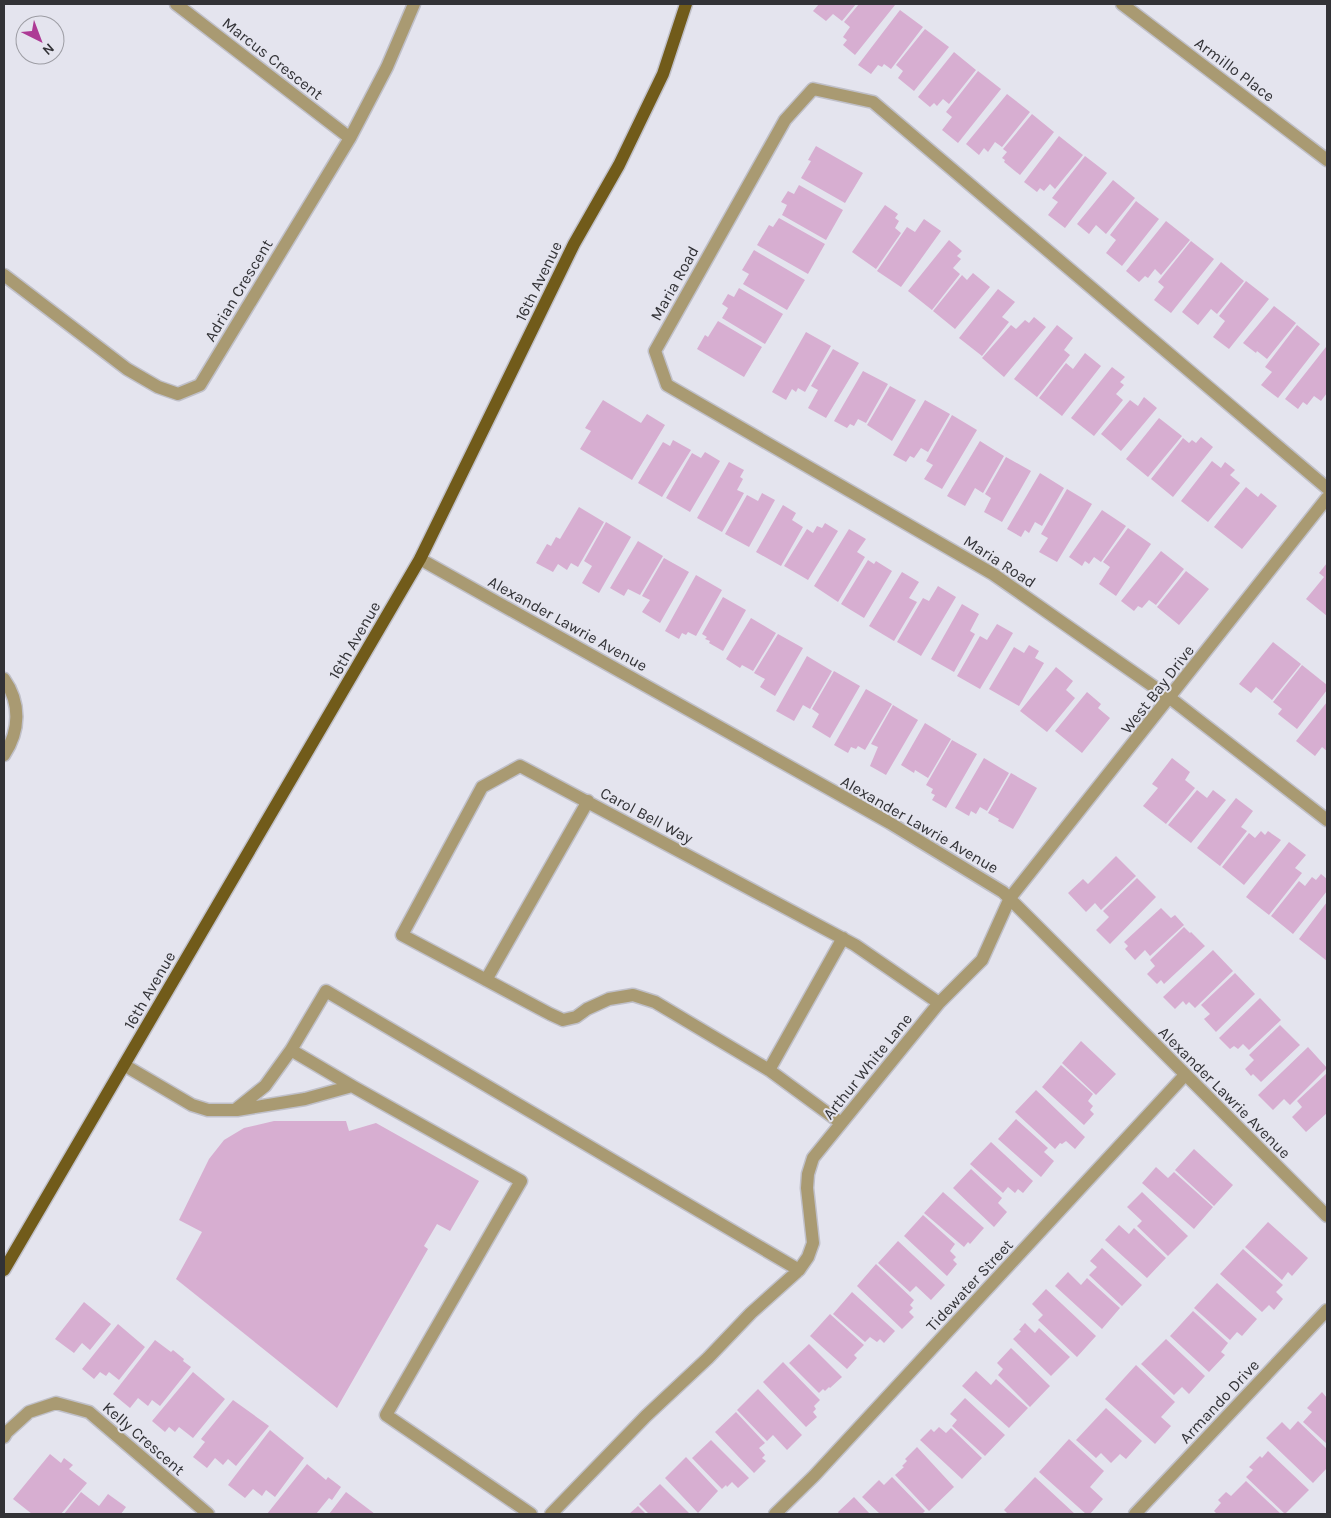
<svg xmlns="http://www.w3.org/2000/svg" width="1331" height="1518" font-family="Karla,sans-serif">
  <style>
    .building { fill: #d7aed1 }
    .lines { fill: none; stroke-linecap: round; stroke-linejoin: round }
    .minor-casing { stroke: #c0c0c9; stroke-width: 15 }
    .major-casing { stroke: #c0c0c9; stroke-width: 15 }
    .minor { stroke: #a99a72; stroke-width: 12 }
    .major { stroke: #715b1a; stroke-width: 12 }
    .labels { text-anchor: middle; stroke-width: 4; stroke-linejoin: round; paint-order: stroke }
    .street-label { font-size: 16px; fill: #323236; stroke: #e4e4ee }
  </style>
  <rect width="100%" height="100%" fill="#e4e4ee"/>
  <path class="building" d="M819,4H856L842,21L833,14L826,21L813,11Z
    M859,4H893L895,5L855,55L843,45L847,40L843,37L850,27L844,22Z
    M900,10L923,27L891,69L884,64L882,67L878,65L871,74L858,65Z
    M925,29L949,47L914,91L898,78L903,71L896,65Z
    M954,52L976,70L949,104L943,99L937,106L934,103L930,107L918,97Z
    M978,71L1001,89L958,143L942,130L952,117L946,112Z
    M1007,94L1030,112L1002,147L995,142L988,152L984,148L979,155L966,144Z
    M1032,114L1054,132L1020,175L1004,162L1005,160L1002,158L1007,152L1003,149Z
    M1059,136L1083,155L1055,189L1050,184L1044,191L1040,188L1037,192L1024,182Z
    M816,146L863,173L845,203L801,178L811,161L808,160Z
    M1085,156L1107,173L1065,228L1048,215L1058,202L1052,198Z
    M1113,180L1135,198L1106,234L1096,225L1089,234L1077,224Z
    M799,185L843,210L826,240L782,215L787,205L781,202L788,191L794,194Z
    M1136,201L1159,219L1122,266L1106,253L1116,240L1110,235Z
    M885,205L898,214L895,218L899,221L895,228L901,233L876,269L852,252Z
    M779,218L825,244L808,274L757,245L769,225L773,227Z
    M924,219L941,231L901,287L877,271L907,227L915,232Z
    M1166,221L1190,240L1161,275L1155,269L1148,278L1145,276L1139,282L1126,271Z
    M949,240L962,251L957,256L961,259L953,268L960,274L932,310L908,291Z
    M1191,241L1214,259L1171,313L1154,300L1164,287L1158,282Z
    M754,250L805,280L787,310L743,284L749,274L742,270Z
    M1221,262L1244,281L1217,314L1211,309L1198,325L1182,312Z
    M973,273L990,287L955,329L933,311L962,275L967,280Z
    M1246,281L1269,299L1229,349L1213,337L1225,321L1219,316Z
    M739,288L783,314L765,344L722,318L728,308L722,304L728,294L734,297Z
    M998,289L1015,302L1002,317L1009,322L982,356L959,338Z
    M1274,306L1296,323L1267,359L1257,351L1256,353L1243,343Z
    M1034,317L1046,327L1004,377L982,358L1011,325L1016,329L1025,320L1029,323Z
    M718,321L762,347L744,377L697,349L705,335L708,337Z
    M1057,325L1073,338L1064,350L1070,355L1037,397L1014,379Z
    M1297,325L1320,344L1278,398L1261,385L1272,372L1265,367Z
    M806,332L831,346L805,392L798,388L796,392L792,389L786,400L772,392Z
    M1326,347L1327,348V393L1321,401L1314,396L1307,405L1303,402L1298,409L1285,399Z
    M833,349L859,363L826,418L808,408L818,390L811,386Z
    M1085,353L1101,366L1062,416L1039,398L1066,363L1073,369Z
    M1112,367L1125,377L1120,382L1124,385L1116,394L1123,400L1094,436L1071,418Z
    M863,371L888,384L866,423L858,419L854,426L850,424L847,428L834,421Z
    M890,386L916,400L892,441L867,425Z
    M1144,397L1157,408L1121,451L1101,434L1130,400L1138,406Z
    M603,400L641,423L647,414L665,425L632,480L580,449L591,431L585,428Z
    M925,400L950,414L928,452L921,448L914,458L910,456L906,462L893,455Z
    M952,415L977,430L942,489L924,479L933,465L926,461Z
    M1159,418L1182,436L1148,477L1126,459Z
    M1201,437L1213,447L1173,497L1151,479L1183,438L1189,443L1192,440L1196,443Z
    M673,440L691,450L662,497L638,483L663,442L670,446Z
    M980,441L1004,456L983,493L975,488L965,506L947,496Z
    M705,452L720,461L690,512L666,498L692,453L701,458Z
    M1006,457L1031,471L1002,522L984,512L991,498L985,494Z
    M1212,461L1221,468L1225,462L1235,470L1230,475L1240,483L1208,522L1181,501Z
    M729,462L744,470L740,477L743,479L737,490L744,493L722,532L697,518Z
    M1040,473L1064,488L1042,526L1035,522L1029,533L1025,530L1021,537L1007,529Z
    M1246,487L1258,497L1261,493L1277,506L1242,549L1214,527Z
    M1067,489L1092,504L1057,562L1039,552L1048,538L1041,534Z
    M762,493L775,500L749,547L725,534L747,495L758,501Z
    M783,505L796,513L792,520L803,527L781,566L756,552Z
    M579,507L604,522L578,567L571,563L567,570L558,564L553,572L536,563L547,544L551,546L556,537L560,539Z
    M1102,510L1126,526L1101,562L1094,557L1089,564L1085,561L1082,566L1069,557Z
    M606,522L631,537L599,593L582,583L592,566L584,561Z
    M825,523L838,531L808,580L784,566L807,529L813,533L817,526L822,528Z
    M1128,528L1151,544L1116,596L1099,584L1110,567L1103,562Z
    M849,529L866,539L857,552L865,557L838,602L814,586Z
    M638,541L663,556L640,595L628,589L624,596L610,588Z
    M1161,551L1184,569L1156,605L1149,600L1142,608L1138,606L1134,611L1121,601Z
    M664,558L689,572L660,623L642,612L650,600L642,596Z
    M868,560L874,564L876,561L892,571L864,618L841,604Z
    M1327,563V616L1306,599L1324,577L1319,573Z
    M1186,571L1209,589L1179,625L1157,607Z
    M902,572L919,582L909,598L917,602L894,641L869,626Z
    M696,575L722,590L696,636L688,632L686,635L682,633L679,639L665,631Z
    M938,586L956,597L921,656L897,642L923,598L929,601Z
    M723,597L746,610L723,651L709,643L710,641L705,639L707,637L702,634Z
    M962,604L979,614L970,631L975,634L954,672L931,659Z
    M751,618L776,633L753,671L742,665L740,668L726,659Z
    M997,624L1013,633L980,689L957,676L980,636L987,640Z
    M778,634L803,648L775,696L760,687L765,679L754,673Z
    M1273,642L1301,664L1272,700L1256,687L1251,693L1239,684Z
    M1029,645L1039,651L1035,658L1044,663L1019,706L989,689L1014,647L1024,653Z
    M807,656L832,671L810,709L803,705L794,721L776,711Z
    M1302,665L1327,685V690L1297,729L1278,714L1282,709L1273,702Z
    M1056,667L1073,681L1066,690L1075,698L1047,732L1020,711Z
    M834,671L860,686L830,738L812,727L819,714L812,709Z
    M866,689L892,704L865,750L858,746L856,749L851,747L848,753L834,745Z
    M1087,692L1101,704L1098,708L1110,718L1082,753L1055,731Z
    M1327,702V751L1322,747L1315,756L1296,741Z
    M893,705L918,720L886,775L870,766L878,747L871,744Z
    M925,723L951,739L928,778L915,770L914,773L901,765Z
    M952,740L977,754L946,808L932,800L935,795L931,793L933,789L926,785Z
    M984,758L1009,773L987,811L980,807L976,814L971,811L969,816L955,808Z
    M1172,758L1190,772L1185,780L1195,788L1166,824L1143,806L1158,788L1152,784Z
    M1011,773L1037,788L1013,829L998,821L999,819L988,813Z
    M1197,790L1207,798L1213,790L1226,800L1191,843L1168,825Z
    M1236,798L1253,811L1241,827L1247,831L1220,866L1197,848Z
    M1261,831L1265,835L1268,831L1281,840L1244,885L1222,867L1249,833L1255,838Z
    M1289,842L1306,855L1295,868L1302,873L1269,915L1246,897Z
    M1116,856L1136,876L1101,910L1095,903L1086,912L1068,893L1083,879L1088,884Z
    M1321,874L1327,879V891L1293,934L1271,916L1299,881L1305,886L1312,877L1316,880Z
    M1137,878L1156,897L1110,944L1096,930L1109,917L1103,911Z
    M1327,902V961L1299,939Z
    M1161,908L1171,918L1175,915L1184,925L1150,956L1145,950L1135,960L1125,949L1128,946L1124,942Z
    M1184,927L1190,933L1191,932L1205,946L1164,984L1161,980L1157,984L1147,974L1155,966L1150,960Z
    M1213,950L1233,971L1195,1008L1189,1002L1186,1005L1183,1001L1175,1009L1163,997Z
    M1235,973L1255,994L1216,1032L1204,1019L1210,1014L1201,1005Z
    M1260,998L1281,1020L1249,1050L1243,1044L1238,1049L1234,1046L1230,1049L1219,1038Z
    M1280,1025L1300,1045L1261,1082L1253,1074L1251,1076L1245,1069L1254,1060L1249,1055Z
    M1081,1041L1116,1074L1096,1095L1062,1063Z
    M1308,1047L1327,1068L1290,1105L1284,1099L1273,1110L1258,1095Z
    M1061,1065L1093,1094L1088,1101L1093,1106L1090,1110L1094,1114L1084,1125L1042,1087Z
    M1327,1073V1113L1306,1132L1292,1117L1302,1107L1297,1101Z
    M1036,1090L1085,1137L1075,1149L1066,1141L1062,1144L1060,1143L1055,1149L1015,1112Z
    M1016,1119L1048,1148L1044,1152L1054,1161L1041,1177L998,1139Z
    M274,1121H346L349,1131L376,1123L479,1181L450,1231L437,1224L424,1246L428,1249L337,1408L176,1279L202,1232L179,1220L209,1159L224,1140L244,1128Z
    M991,1142L1033,1181L1023,1193L1018,1189L1015,1193L1008,1187L1003,1193L970,1164Z
    M1194,1149L1233,1185L1214,1206L1175,1170Z
    M1156,1167L1168,1178L1174,1172L1213,1207L1194,1229L1142,1183Z
    M971,1169L1002,1198L998,1203L1007,1212L994,1227L953,1188Z
    M943,1192L984,1228L970,1244L968,1242L964,1247L924,1213Z
    M1142,1192L1188,1236L1168,1256L1137,1226L1142,1221L1127,1207Z
    M923,1215L955,1244L950,1251L956,1257L953,1260L957,1264L947,1276L904,1236Z
    M1268,1222L1308,1258L1292,1276L1288,1272L1282,1280L1245,1247Z
    M1119,1225L1129,1234L1134,1228L1166,1258L1147,1278L1105,1240Z
    M898,1241L945,1285L931,1300L916,1286L910,1292L878,1263Z
    M1102,1248L1142,1285L1122,1306L1089,1275L1097,1267L1090,1261Z
    M1243,1249L1283,1285L1276,1292L1283,1299L1274,1310L1269,1305L1262,1312L1220,1274Z
    M876,1264L914,1300L910,1305L913,1308L909,1312L914,1317L902,1329L857,1286Z
    M1068,1272L1081,1285L1087,1278L1120,1308L1102,1329L1055,1286Z
    M1217,1283L1257,1319L1242,1336L1237,1332L1230,1340L1194,1308Z
    M1046,1289L1096,1336L1077,1357L1038,1320L1043,1315L1032,1304Z
    M852,1292L895,1331L884,1343L880,1339L877,1342L870,1337L865,1342L833,1314Z
    M84,1302L111,1324L90,1350L82,1343L74,1353L55,1339Z
    M1193,1311L1228,1343L1221,1352L1225,1355L1209,1372L1170,1336Z
    M830,1314L864,1345L854,1355L857,1358L847,1369L810,1336Z
    M1025,1323L1035,1333L1039,1328L1070,1357L1051,1376L1013,1339L1021,1331L1019,1330Z
    M118,1324L145,1347L119,1380L109,1372L106,1376L100,1372L94,1379L82,1369Z
    M1166,1339L1205,1376L1189,1394L1182,1387L1174,1395L1141,1364Z
    M155,1340L171,1352L173,1350L184,1359L183,1361L191,1367L160,1406L152,1400L148,1406L138,1398L130,1408L113,1394Z
    M809,1344L842,1377L830,1388L829,1387L825,1391L823,1389L819,1393L789,1363Z
    M1011,1348L1050,1386L1030,1407L998,1375L1003,1369L997,1363Z
    M783,1362L820,1400L814,1406L816,1409L813,1412L817,1417L806,1427L763,1382Z
    M1136,1365L1175,1402L1161,1417L1171,1426L1155,1444L1105,1399Z
    M976,1371L991,1385L996,1379L1028,1408L1009,1428L962,1386Z
    M193,1372L225,1399L193,1438L179,1427L175,1432L169,1427L165,1432L152,1421Z
    M758,1389L802,1435L787,1450L773,1435L767,1441L737,1410Z
    M1322,1392L1327,1398V1444L1303,1422L1312,1412L1307,1408Z
    M965,1398L1005,1435L985,1456L952,1426L957,1420L950,1414Z
    M233,1400L269,1426L236,1466L228,1459L223,1465L215,1458L207,1468L193,1457L205,1442L201,1439Z
    M1106,1408L1142,1441L1126,1459L1120,1454L1111,1463L1101,1453L1096,1458L1076,1440Z
    M736,1412L765,1443L759,1448L765,1455L762,1458L766,1461L754,1473L715,1432Z
    M1298,1421L1327,1449V1468L1313,1483L1266,1438L1282,1422L1290,1430Z
    M939,1427L946,1433L951,1428L982,1458L962,1479L920,1440L931,1429L934,1432Z
    M270,1430L304,1458L275,1497L266,1490L262,1496L253,1489L245,1498L228,1485Z
    M1069,1439L1104,1471L1090,1487L1103,1499L1090,1514H1086L1039,1472Z
    M711,1440L749,1478L738,1488L732,1482L727,1487L726,1485L722,1489L692,1458Z
    M917,1447L954,1487L929,1511L895,1475L904,1467L902,1466L907,1461L905,1459Z
    M1268,1451L1309,1490L1285,1514L1246,1477L1253,1470L1249,1467L1260,1456L1262,1458Z
    M50,1454L61,1463L64,1458L73,1465L69,1469L87,1483L61,1514H32L13,1499Z
    M686,1457L718,1491L698,1513L665,1478Z
    M307,1464L326,1480L328,1477L341,1487L332,1500L329,1498L316,1514H267Z
    M892,1477L925,1511L922,1514H880L862,1497L879,1480L884,1485Z
    M1035,1477L1075,1514H1008L1004,1510Z
    M1246,1481L1280,1513L1279,1514H1217L1214,1511L1221,1503L1218,1500L1226,1492L1231,1496Z
    M660,1484L690,1514H649L639,1504Z
    M81,1492L99,1506L108,1494L126,1507L121,1514H64Z
    M346,1492L375,1514H329Z
    M854,1497L870,1514H839L838,1512Z
    M638,1506L646,1514H629Z"/>
  <g class="lines">
    <defs>
      <path id="minor" d="M176,4L350,138
        M1122,4L1327,160
        M4,275L127,369L158,387L178,394L200,385L350,138L387,67L414,4
        M1327,488L873,102L813,89L785,120L655,351L667,385L993,574L1170,698L1327,820
        M420,559L890,823L1003,892L1327,1216
        M4,679C21,703 20,731 4,755
        M486,980L588,801
        M291,1050L352,1086
        M124,1065L192,1105L208,1110H235L265,1086L291,1050L326,991L799,1270L751,1313L708,1358L646,1416L551,1514
        M769,1070L843,938
        M237,1110L305,1099L352,1086L521,1181L386,1415L531,1514
        M841,1123L769,1070L655,1002L633,995L609,999L587,1009L576,1017L563,1020L550,1014L402,935L482,787L520,766L855,945L939,1003
        M799,1270L808,1257L813,1243L807,1188L808,1174L813,1158L939,1003L982,960L1010,898L1327,498
        M4,1437L7,1432L29,1412L56,1403L89,1412L208,1514
        M775,1514L814,1476L1185,1075
        M1135,1514L1327,1310"/>
      <path id="major" d="M4,1270L420,559L574,244L619,165L663,74L686,4"/>
    </defs>
    <use href="#minor" class="minor-casing"/>
    <use href="#major" class="major-casing"/>
    <use href="#minor" class="minor"/>
    <use href="#major" class="major"/>
  </g>
  <g class="labels">
    <g class="street-label">
      <text transform="translate(273 58) rotate(38)" y="6">Marcus Crescent</text>
      <text transform="translate(1235 69) rotate(37)" y="6">Armillo Place</text>
      <text transform="translate(538 281) rotate(-64)" y="6">16th Avenue</text>
      <text transform="translate(674 283) rotate(-61)" y="6">Maria Road</text>
      <text transform="translate(238 290) rotate(-59)" y="6">Adrian Crescent</text>
      <text transform="translate(1000 561) rotate(33)" y="6">Maria Road</text>
      <text transform="translate(568 623) rotate(29)" y="6">Alexander Lawrie Avenue</text>
      <text transform="translate(354 640) rotate(-60)" y="6">16th Avenue</text>
      <text transform="translate(1157 689) rotate(-52)" y="6">West Bay Drive</text>
      <text transform="translate(647 815) rotate(28)" y="6">Carol Bell Way</text>
      <text transform="translate(920 824) rotate(30)" y="6">Alexander Lawrie Avenue</text>
      <text transform="translate(149 990) rotate(-60)" y="6">16th Avenue</text>
      <text transform="translate(867 1066) rotate(-51)" y="6">Arthur White Lane</text>
      <text transform="translate(1225 1092) rotate(45)" y="6">Alexander Lawrie Avenue</text>
      <text transform="translate(969 1285) rotate(-47)" y="6">Tidewater Street</text>
      <text transform="translate(1219 1401) rotate(-47)" y="6">Armando Drive</text>
      <text transform="translate(144 1438) rotate(41)" y="6">Kelly Crescent</text>
    </g>
  </g>
  <rect width="1331" height="1518" fill="none" stroke="#323236" stroke-width="10"/>
  <g transform="translate(40 40) rotate(138)"><circle r="24" fill="#e4e4ee" stroke="#9d9da4"/>
  <path d="M0-4L9 19L0 12L-9 19Z" fill="#ad3a95"/>
  <text y="-8" font-size="14" font-weight="bold" text-anchor="middle" fill="#323236">N</text>
  </g>
</svg>
